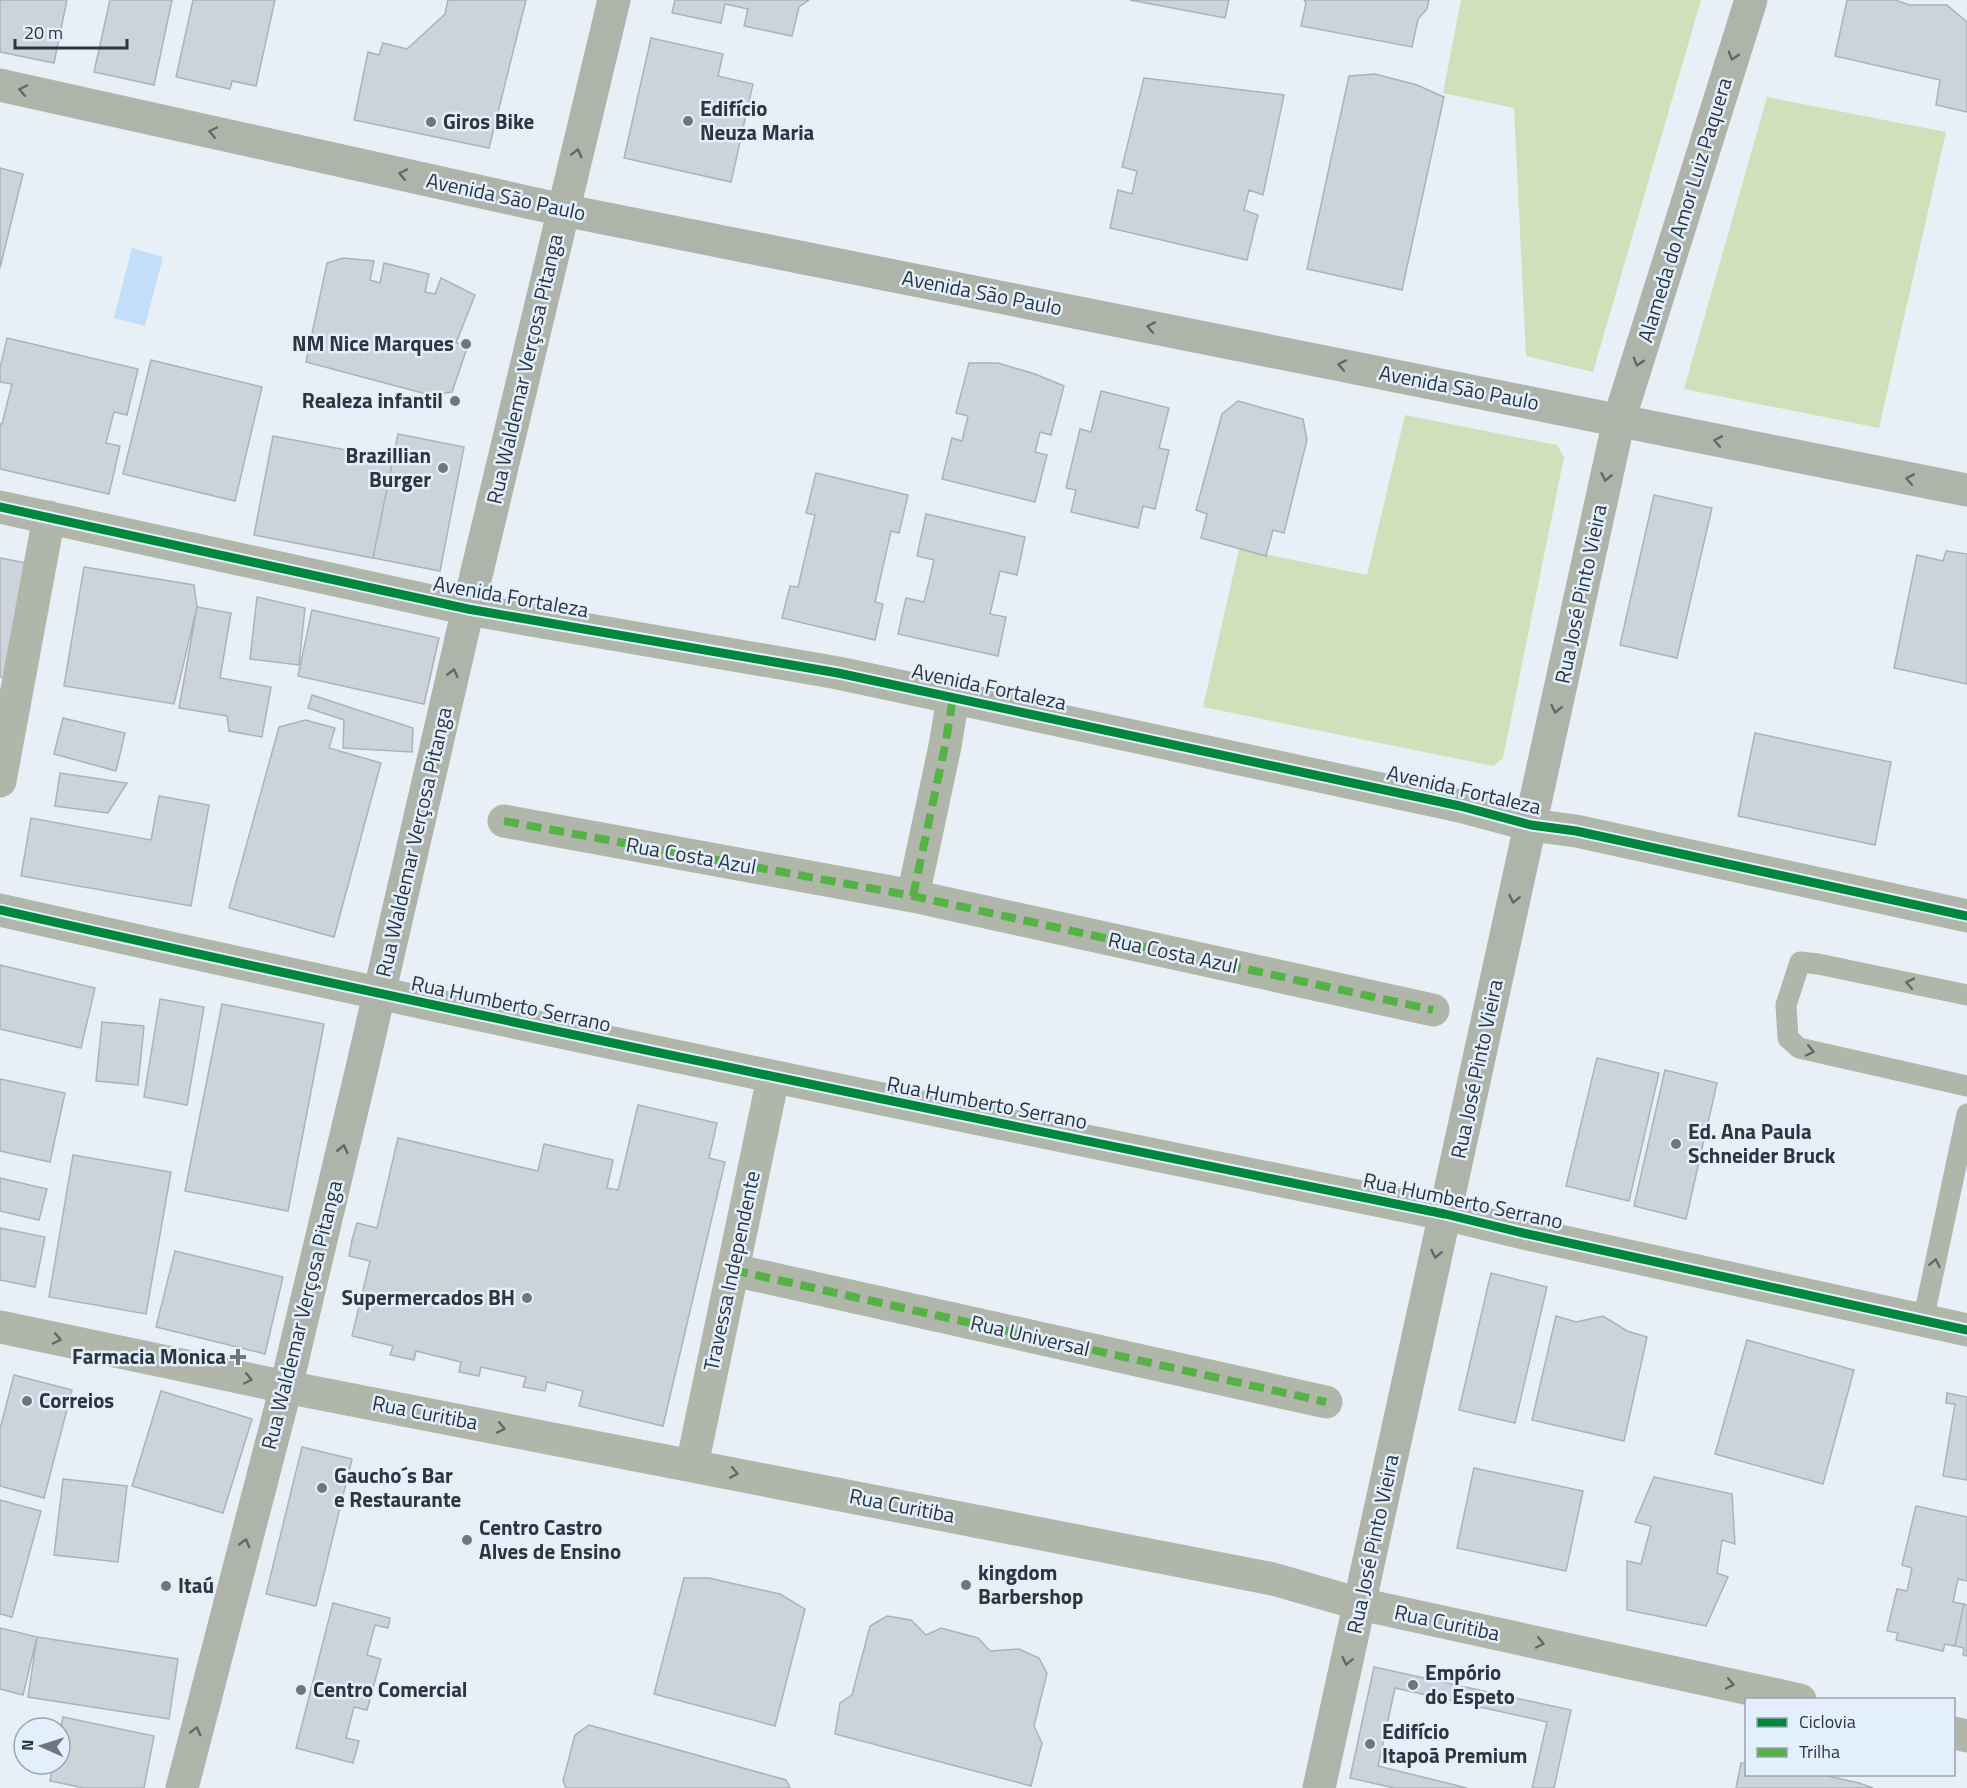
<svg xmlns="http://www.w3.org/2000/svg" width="1967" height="1788" font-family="'Titillium Web',sans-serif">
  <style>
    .green { fill: #d1e0bb }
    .water { fill: #c3defa }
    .building { fill: #ccd3da; stroke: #acb2b9; stroke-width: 1.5 }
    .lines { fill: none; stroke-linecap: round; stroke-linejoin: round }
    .lane { stroke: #b0b6aa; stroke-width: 21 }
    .street { stroke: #b0b6aa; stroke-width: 33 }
    .secondary { stroke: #aeb4aa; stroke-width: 33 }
    .quiet { stroke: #56b246; stroke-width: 8; stroke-dasharray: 15 8; stroke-linecap: butt }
    .cycleway-casing { stroke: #e3effc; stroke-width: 13 }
    .cycleway { stroke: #00873e; stroke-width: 9 }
    .oneway { stroke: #616869 }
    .oneway2 { stroke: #616969 }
    .poi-dot { fill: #6f767e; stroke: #e3effc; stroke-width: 2 }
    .labels { text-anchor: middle; stroke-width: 5; stroke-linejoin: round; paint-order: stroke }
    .poi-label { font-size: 21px; font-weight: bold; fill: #2d353d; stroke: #e3effc; text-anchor: start }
    .street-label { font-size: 21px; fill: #2d353d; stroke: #e3effc }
  </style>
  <rect width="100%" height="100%" fill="#e9eff6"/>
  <path class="green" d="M1461,0H1701L1593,372L1526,356L1514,108L1443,93Z
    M1767,97L1946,132L1879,428L1684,389Z
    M1405,415L1557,445L1564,457L1503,758L1493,766L1203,707L1239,549L1367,575Z"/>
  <path class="water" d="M132,248L163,257L145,326L114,318Z"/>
  <path class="building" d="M0,0H67L54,63L0,52Z
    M110,0H172L154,85L94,72Z
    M193,0H275L256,86L232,81L230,89L176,77Z
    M448,0H526L489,148L354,120L368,52L379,55L383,43L407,49L445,14Z
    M675,0H809L799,7L792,36L744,26L748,9L725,4L721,23L672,13Z
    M1130,0H1229L1225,18Z
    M1304,0H1429L1427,9L1418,19L1412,47L1301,26L1306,3Z
    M1847,0H1895L1910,5H1947L1967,22V112L1936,105L1940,80L1835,56Z
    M651,38L723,54L718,76L753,84L731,182L624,158Z
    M1375,74L1417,85L1444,97L1402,290L1307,269L1349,76Z
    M1144,78L1284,95L1263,195L1249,190L1244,210L1258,215L1247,260L1110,228L1118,190L1132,194L1137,171L1122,167Z
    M0,168L23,174L0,268Z
    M343,258L374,261L370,280L380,283L384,263L429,274L425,292L435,294L441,278L475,295L456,343L468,345L452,392L430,395L306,362L327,263Z
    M7,338L138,369L127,415L114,412L106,443L120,446L109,494L0,469V424H2L12,384L0,382V368Z
    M151,360L262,387L235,501L123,474Z
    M969,363H998L1035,374L1064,386L1051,435L1040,432L1035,452L1047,455L1035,502L942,479L952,438L962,441L968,416L956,413Z
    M1101,391L1169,408L1159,448L1169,450L1155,509L1143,506L1138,528L1071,512L1076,490L1066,488L1080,429L1091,432Z
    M1238,401L1303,419L1307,440L1284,533L1273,530L1266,556L1201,538L1207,514L1196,510L1222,414Z
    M398,434L464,447L440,571L373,558Z
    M273,436L393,459L373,558L254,535Z
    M816,473L908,495L899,533L891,531L875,602L883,604L875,640L782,618L790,586L798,587L815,515L806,513Z
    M1654,495L1712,508L1677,658L1620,645Z
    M926,514L1025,537L1017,575L1000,571L990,614L1006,617L998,656L898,634L906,598L924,602L934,560L917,556Z
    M1946,551L1967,554V684L1894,668L1917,555L1943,561Z
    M0,558L27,563L8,678L0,677Z
    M84,567L194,585L197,607L174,704L64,686Z
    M257,597L305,608L299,665L250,659Z
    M197,607L231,613L220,678L271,687L262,737L229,731L227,716L179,708Z
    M312,610L439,638L424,704L298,676Z
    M312,695L413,728L412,752L343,748L344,720L308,708Z
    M63,718L125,733L116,771L54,754Z
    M305,720L335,728L329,748L381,763L334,937L229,908L279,727Z
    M1755,733L1891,762L1875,845L1738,816Z
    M60,773L127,783L108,813L55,806Z
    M159,796L209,805L191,906L21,876L31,818L151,840Z
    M0,965L95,988L81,1048L0,1029Z
    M160,999L204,1007L187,1105L144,1097Z
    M222,1004L324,1024L288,1211L185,1191Z
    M102,1022L144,1026L138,1085L96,1081Z
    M1597,1058L1659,1073L1629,1201L1566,1186Z
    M1665,1070L1717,1083L1686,1219L1634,1206Z
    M0,1079L65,1093L50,1162L0,1151Z
    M638,1105L717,1123L709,1158L725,1162L663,1426L579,1406L583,1391L547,1382L545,1391L523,1387L526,1377L481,1367L479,1376L459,1372L461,1362L416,1351L414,1360L390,1355L393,1346L352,1336L370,1261L349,1256L352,1240L357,1223L377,1228L398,1138L538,1171L544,1144L613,1160L607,1188L618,1190Z
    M73,1155L171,1172L146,1314L49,1297Z
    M0,1178L47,1189L39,1220L0,1211Z
    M0,1228L45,1237L35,1287L0,1280Z
    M175,1251L283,1277L265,1354L156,1327Z
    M1491,1273L1547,1287L1515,1423L1459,1410Z
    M1556,1316L1576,1322L1603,1316L1627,1331L1647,1337L1624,1441L1532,1420Z
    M1747,1340L1854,1370L1823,1484L1715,1454Z
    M14,1375L72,1390L44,1498L0,1486V1429Z
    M161,1391L252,1419L223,1513L132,1486Z
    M1947,1393L1967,1397V1480L1943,1476L1955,1404L1946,1403Z
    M302,1447L352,1459L316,1606L266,1594Z
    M1474,1468L1583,1491L1566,1571L1457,1548Z
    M1654,1477L1732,1494L1735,1544L1722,1540L1717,1573L1728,1577L1706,1626L1627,1610V1561L1641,1564L1651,1526L1635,1522Z
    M63,1479L127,1486L118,1562L54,1555Z
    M0,1500L41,1511L12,1617L0,1614Z
    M1916,1506L1967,1517V1581L1958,1579L1953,1602L1964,1604L1955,1646L1945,1644L1943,1651L1896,1640L1898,1633L1887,1631L1897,1589L1907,1591L1912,1568L1902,1565Z
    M684,1578H709L780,1594L805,1609L775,1726L654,1694Z
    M333,1603L390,1618L388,1628L375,1625L367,1655L381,1659L367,1710L354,1707L346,1738L359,1741L353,1763L296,1748Z
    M1964,1604L1967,1605V1656L1963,1655L1964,1648L1955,1646Z
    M887,1616L911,1620L926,1635L941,1628L978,1638L990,1651L1019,1649L1039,1658L1047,1673L1034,1726L1042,1743L1031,1786L835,1734L840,1703L852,1695L870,1626Z
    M0,1628L37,1637L23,1695L0,1689Z
    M37,1637L178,1659L169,1719L28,1697Z
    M1374,1667L1571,1710L1554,1788H1532L1547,1722L1395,1688L1378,1766L1467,1788H1394L1350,1778Z
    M63,1717L154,1736L144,1788H84L50,1781L53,1764H60V1731Z
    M589,1725L786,1780L790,1788H566L563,1781L575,1735Z
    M1741,1763H1746V1774H1819L1859,1783L1873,1788H1736Z"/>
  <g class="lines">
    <path class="lane" d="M1967,995L1818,964L1800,962L1786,1005L1788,1038L1799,1048L1967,1086
      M1923,1321L1967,1114"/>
    <path class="street" d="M0,507L468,609L838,673L1460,806L1531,825L1576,831L1967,916
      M0,781L49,517
      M504,821L913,896L1433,1010
      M913,896L945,746L953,698
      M0,910C480,1018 963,1116 1445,1214L1519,1232L1967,1330
      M733,1270L1326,1402
      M0,1327L286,1387L1273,1579L1360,1604L1800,1700
      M692,1465L773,1078
      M1954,1733L1967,1736"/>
    <path class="secondary" d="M0,85L563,210L1967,490
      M182,1788L286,1387L362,1068L468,609L614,0
      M1319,1788L1619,420L1751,0"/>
    <path class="quiet" d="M504,821L913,896L1433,1010
      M913,896L945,746L953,698
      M733,1270L1326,1402"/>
    <defs>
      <path id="cycleway" d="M0,507L468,609L838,673L1460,806L1531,825L1576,831L1967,916
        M0,910C480,1018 963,1116 1445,1214L1519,1232L1967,1330"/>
    </defs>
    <use href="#cycleway" class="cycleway-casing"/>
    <use href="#cycleway" class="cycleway"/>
  </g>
  <defs><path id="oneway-chevron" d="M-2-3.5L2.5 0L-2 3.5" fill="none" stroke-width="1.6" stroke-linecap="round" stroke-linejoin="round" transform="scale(1.5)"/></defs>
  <g class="oneway">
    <use href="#oneway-chevron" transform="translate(1733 56) rotate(107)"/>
    <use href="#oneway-chevron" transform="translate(23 90) rotate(-168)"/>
    <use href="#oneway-chevron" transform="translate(213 132) rotate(-168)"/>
    <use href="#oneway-chevron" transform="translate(577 153) rotate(-76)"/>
    <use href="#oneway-chevron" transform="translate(403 174) rotate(-168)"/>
    <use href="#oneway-chevron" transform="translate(1151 327) rotate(-169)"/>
    <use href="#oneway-chevron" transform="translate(1638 362) rotate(107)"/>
    <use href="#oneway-chevron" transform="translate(1342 365) rotate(-169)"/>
    <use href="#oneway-chevron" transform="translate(1718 441) rotate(-169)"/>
    <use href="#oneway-chevron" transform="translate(1606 477) rotate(102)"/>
    <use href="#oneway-chevron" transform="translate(1910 479) rotate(-169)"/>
    <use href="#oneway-chevron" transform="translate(453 673) rotate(-77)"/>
    <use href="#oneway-chevron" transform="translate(1556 709) rotate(102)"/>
    <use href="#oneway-chevron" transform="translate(1514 899) rotate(102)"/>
    <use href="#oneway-chevron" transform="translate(343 1149) rotate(-77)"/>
    <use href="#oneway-chevron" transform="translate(1436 1254) rotate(102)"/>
    <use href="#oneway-chevron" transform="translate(245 1543) rotate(-75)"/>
    <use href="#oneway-chevron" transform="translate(1347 1661) rotate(102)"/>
    <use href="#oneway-chevron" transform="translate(196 1731) rotate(-75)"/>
  </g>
  <g class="oneway2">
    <use href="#oneway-chevron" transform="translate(1910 983) rotate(-168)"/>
    <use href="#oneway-chevron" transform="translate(1810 1051) rotate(13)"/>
    <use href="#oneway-chevron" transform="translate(1935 1263) rotate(-78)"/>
    <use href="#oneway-chevron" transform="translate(57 1339) rotate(12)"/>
    <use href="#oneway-chevron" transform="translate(248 1379) rotate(12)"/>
    <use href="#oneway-chevron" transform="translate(501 1428) rotate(11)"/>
    <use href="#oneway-chevron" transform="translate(734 1473) rotate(11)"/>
    <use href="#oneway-chevron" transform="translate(1540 1643) rotate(12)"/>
    <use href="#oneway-chevron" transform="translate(1730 1684) rotate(12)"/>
  </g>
  <g class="poi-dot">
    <circle cx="688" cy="121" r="6"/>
    <circle cx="431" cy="122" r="6"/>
    <circle cx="466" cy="344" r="6"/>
    <circle cx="455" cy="401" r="6"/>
    <circle cx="443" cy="468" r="6"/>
    <circle cx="1676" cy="1144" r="6"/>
    <circle cx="527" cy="1298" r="6"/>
    <path d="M235 1348h6v6h6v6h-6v6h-6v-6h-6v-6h6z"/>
    <circle cx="27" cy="1401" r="6"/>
    <circle cx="322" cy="1488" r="6"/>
    <circle cx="467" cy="1540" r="6"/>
    <circle cx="966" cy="1585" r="6"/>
    <circle cx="166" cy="1586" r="6"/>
    <circle cx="1413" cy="1685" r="6"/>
    <circle cx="301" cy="1690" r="6"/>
    <circle cx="1370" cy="1744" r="6"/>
  </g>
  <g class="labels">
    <g class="poi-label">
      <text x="700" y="116">Edifício<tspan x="700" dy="24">Neuza Maria</tspan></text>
      <text x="443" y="129">Giros Bike</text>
      <text x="454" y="351" text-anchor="end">NM Nice Marques</text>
      <text x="443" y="408" text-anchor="end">Realeza infantil</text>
      <text x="431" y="463" text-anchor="end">Brazillian<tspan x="431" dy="24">Burger</tspan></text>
      <text x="1688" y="1139">Ed. Ana Paula<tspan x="1688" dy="24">Schneider Bruck</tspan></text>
      <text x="515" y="1305" text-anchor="end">Supermercados BH</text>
      <text x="226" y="1364" text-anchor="end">Farmacia Monica</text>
      <text x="39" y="1408">Correios</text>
      <text x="334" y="1483">Gaucho´s Bar<tspan x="334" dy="24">e Restaurante</tspan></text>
      <text x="479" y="1535">Centro Castro<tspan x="479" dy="24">Alves de Ensino</tspan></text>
      <text x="978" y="1580">kingdom<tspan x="978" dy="24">Barbershop</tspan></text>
      <text x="178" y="1593">Itaú</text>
      <text x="1425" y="1680">Empório<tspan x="1425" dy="24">do Espeto</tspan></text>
      <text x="313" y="1697">Centro Comercial</text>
      <text x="1382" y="1739">Edifício<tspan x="1382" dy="24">Itapoã Premium</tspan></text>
    </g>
    <g class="street-label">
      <text transform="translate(506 197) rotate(12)" y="7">Avenida São Paulo</text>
      <text transform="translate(1685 210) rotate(-73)" y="7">Alameda do Amor Luiz Paquera</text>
      <text transform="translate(982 293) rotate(11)" y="7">Avenida São Paulo</text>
      <text transform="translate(525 369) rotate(-77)" y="7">Rua Waldemar Verçosa Pitanga</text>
      <text transform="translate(1459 388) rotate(11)" y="7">Avenida São Paulo</text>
      <text transform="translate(1581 594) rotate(-78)" y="7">Rua José Pinto Vieira</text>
      <text transform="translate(511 597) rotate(10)" y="7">Avenida Fortaleza</text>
      <text transform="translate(989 687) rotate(12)" y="7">Avenida Fortaleza</text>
      <text transform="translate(1464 790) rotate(13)" y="7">Avenida Fortaleza</text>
      <text transform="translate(414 842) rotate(-77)" y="7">Rua Waldemar Verçosa Pitanga</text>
      <text transform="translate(691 856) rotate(10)" y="7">Rua Costa Azul</text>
      <text transform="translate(1173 953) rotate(12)" y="7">Rua Costa Azul</text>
      <text transform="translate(511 1004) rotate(12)" y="7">Rua Humberto Serrano</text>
      <text transform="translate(1477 1069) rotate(-78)" y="7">Rua José Pinto Vieira</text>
      <text transform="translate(987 1103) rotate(11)" y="7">Rua Humberto Serrano</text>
      <text transform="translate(1463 1201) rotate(12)" y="7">Rua Humberto Serrano</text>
      <text transform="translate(732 1271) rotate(-78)" y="7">Travessa Independente</text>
      <text transform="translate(302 1315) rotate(-76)" y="7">Rua Waldemar Verçosa Pitanga</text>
      <text transform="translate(1030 1336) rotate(13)" y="7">Rua Universal</text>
      <text transform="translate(425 1413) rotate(11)" y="7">Rua Curitiba</text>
      <text transform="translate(902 1506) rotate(11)" y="7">Rua Curitiba</text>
      <text transform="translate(1373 1544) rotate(-78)" y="7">Rua José Pinto Vieira</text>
      <text transform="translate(1447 1623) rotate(12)" y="7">Rua Curitiba</text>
    </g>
  </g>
  <rect x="1745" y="1698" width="210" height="78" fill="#e3effc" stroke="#9aa5b0" stroke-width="1.5"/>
  <rect x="1757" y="1718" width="30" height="9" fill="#00873e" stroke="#9aa5b0" stroke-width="1.5"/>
  <text x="1799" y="1728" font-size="18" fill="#2d353d">Ciclovia</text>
  <rect x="1757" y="1748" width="30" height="9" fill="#56b246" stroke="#9aa5b0" stroke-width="1.5"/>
  <text x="1799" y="1758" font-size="18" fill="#2d353d">Trilha</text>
  <g transform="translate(42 1746) rotate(273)"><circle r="28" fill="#e3effc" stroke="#9aa5b0" stroke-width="1.5"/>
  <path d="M0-4.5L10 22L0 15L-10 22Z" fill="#6f767e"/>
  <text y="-9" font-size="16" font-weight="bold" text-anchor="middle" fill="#2d353d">N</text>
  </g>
  <path d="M15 39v9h112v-9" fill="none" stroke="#2d353d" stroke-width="3"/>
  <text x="24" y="39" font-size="18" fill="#2d353d" stroke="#e3effc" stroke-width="4.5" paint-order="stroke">20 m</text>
</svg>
